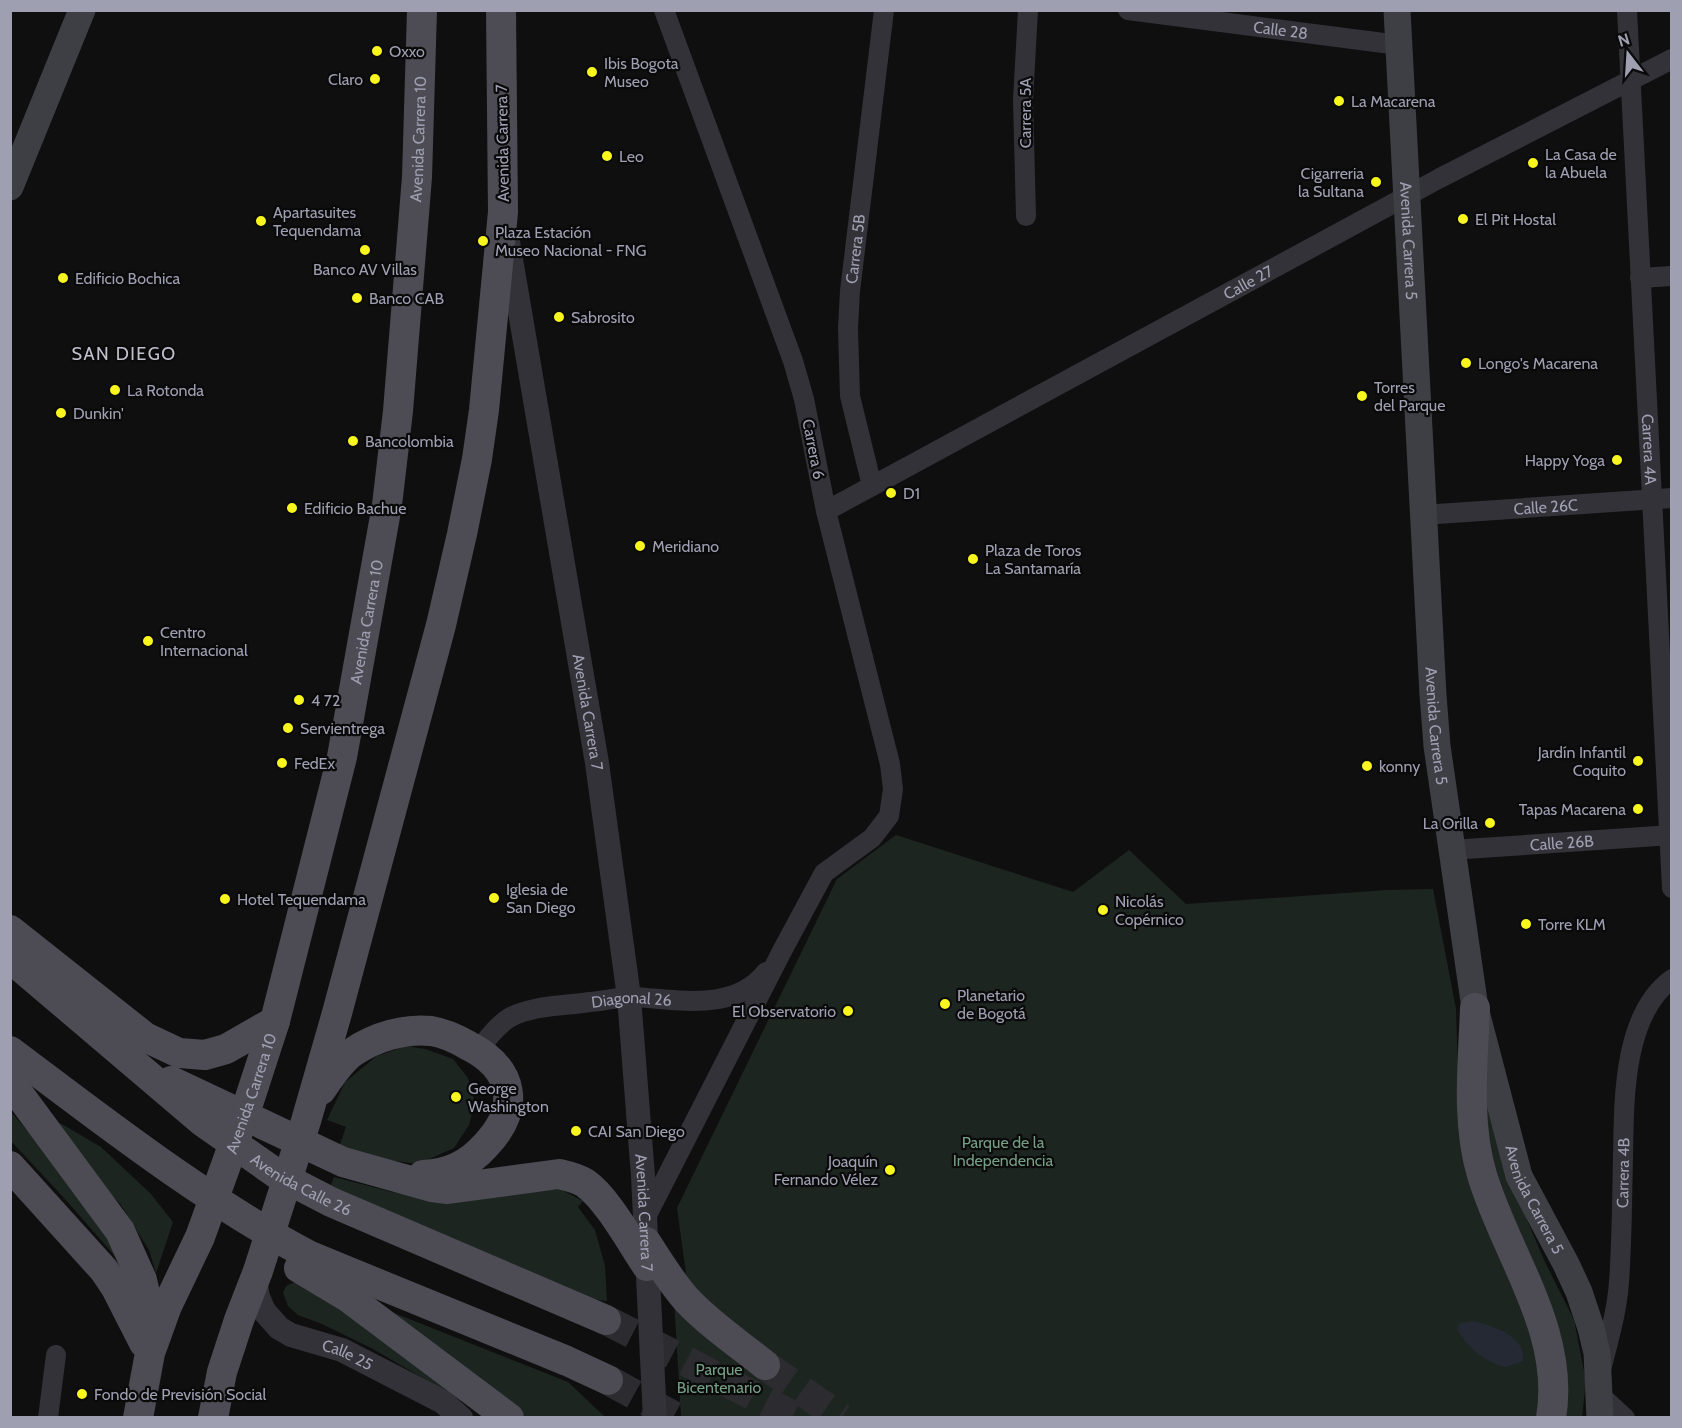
<svg xmlns="http://www.w3.org/2000/svg" width="1682" height="1428" font-family="Cabin,sans-serif">
  <style>
    .green { fill: #1d2521 }
    .water { fill: #252934 }
    .lines { fill: none; stroke-linecap: round; stroke-linejoin: round }
    .primary-tunnel { stroke: #2c2c30; stroke-width: 30; stroke-dasharray: 30 15; stroke-linecap: butt }
    .minor { stroke: #333238; stroke-width: 20 }
    .tertiary { stroke: #333238; stroke-width: 24 }
    .secondary { stroke: #3e3e45; stroke-width: 27 }
    .primary { stroke: #4d4c54; stroke-width: 30 }
    .poi-dot { fill: #f9f61e; stroke: #0a0a0b; stroke-width: 2 }
    .labels { text-anchor: middle; stroke-width: 4.5; stroke-linejoin: round; paint-order: stroke }
    .street-label { font-size: 16px; fill: #9f9fb2; stroke: #0a0a0b }
    .poi-label { font-size: 16px; fill: #9f9fb2; stroke: #0a0a0b; text-anchor: start }
    .park-label { font-size: 16px; fill: #759e85; stroke: #0a0a0b }
    .neighbourhood-label { font-size: 18px; letter-spacing: 1.5px; fill: #c1c0ce; stroke: #0a0a0b }
  </style>
  <rect width="100%" height="100%" fill="#0f0f10"/>
  <path class="green" d="M896,835L1073,892L1129,850L1186,904L1387,890L1433,889L1456,1009L1459,1111L1539,1341L1541,1417H681L673,1283L765,1365L787,1380L791,1373L734,1326L687,1281L677,1208L837,879Z
    M406,1046L425,1049L453,1059L468,1078L475,1102L469,1125L454,1148L418,1164L337,1153L346,1127L327,1120L345,1082L377,1056Z
    M1483,1087L1511,1182L1544,1260L1574,1320L1586,1381L1582,1417H1560L1483,1149Z
    M10,1111C52,1158 92,1208 121,1263L65,1199L11,1141Z
    M60,1123L101,1147L151,1194L173,1222L156,1273L149,1250L121,1205L50,1128Z
    M334,1177L392,1192L441,1201L560,1189L583,1201L578,1207L595,1230L605,1266L607,1301L581,1298L328,1193Z
    M295,1282L313,1284L499,1417H482L474,1408L373,1349L322,1324L298,1315L288,1306L283,1293L286,1286Z
    M369,1303L568,1382L605,1417H522Z"/>
  <path class="water" d="M1475,1321C1495,1327 1526,1336 1523,1361L1506,1367C1486,1362 1466,1348 1457,1328L1460,1323Z"/>
  <g class="lines">
    <path class="primary-tunnel" d="M606,1320L797,1418
      M765,1365L841,1418
      M608,1380L677,1418"/>
    <g class="minor">
      <path id="s1" d="M1128,10L1399,45"/>
      <path id="s2" d="M1627,10L1672,888"/>
      <path d="M1026,216L1023,100L1028,10"/>
      <path d="M1640,278L1672,276"/>
      <path id="s3" d="M872,486L850,396L848,328L850,291L884,10"/>
      <path id="s4" d="M826,511L1440,178L1672,59"/>
      <path id="s5" d="M1422,515L1672,498"/>
      <path id="s6" d="M1451,850L1672,835"/>
      <path id="s7" d="M477,1051C487,1040 496,1026 509,1018C532,1005 564,1006 590,1002C604,1001 618,997 632,997C677,999 734,1013 766,972"/>
      <path d="M645,1219L782,951L824,873L872,838L889,816L893,789L890,764L826,511L804,399L793,361L664,10"/>
      <path id="s8" d="M1602,1366C1609,1338 1617,1311 1619,1282C1622,1241 1622,1199 1623,1158C1624,1104 1622,1015 1672,979"/>
      <path d="M1599,1394L1625,1418"/>
      <path d="M48,1418L56,1355"/>
    </g>
    <g class="tertiary">
      <path id="s9" d="M507,236L597,763L629,997L643,1176L655,1418"/>
      <path id="s10" d="M255,1280L258,1297L264,1311L279,1328L291,1335L342,1350L443,1402L461,1418"/>
    </g>
    <g class="secondary">
      <path id="s11" d="M1397,10L1433,695L1437,746L1475,1008L1519,1176L1566,1264L1579,1292L1591,1328L1597,1353L1600,1418"/>
      <path d="M10,187L82,10"/>
    </g>
    <g class="primary">
      <path d="M10,930L145,1037L179,1053L205,1055L226,1049L275,1021"/>
      <path id="s12" d="M10,958L203,1122L277,1174L331,1202L606,1320"/>
      <path d="M1475,1008C1473,1063 1466,1121 1482,1175C1506,1255 1566,1331 1551,1418"/>
      <path d="M10,1051C107,1124 203,1199 310,1256L567,1361L608,1380"/>
      <path d="M171,1081L343,1162L432,1187L448,1189L559,1174C568,1176 577,1178 585,1183C607,1198 632,1244 647,1266"/>
      <path d="M10,1082L120,1231L142,1280L145,1293L149,1344"/>
      <path d="M321,1090C330,1077 340,1061 353,1052C375,1037 405,1028 431,1031C445,1033 457,1039 469,1046C514,1069 521,1108 486,1145C468,1165 449,1174 423,1175"/>
      <path d="M10,1166L104,1270L116,1288L144,1343"/>
      <path d="M646,1242C659,1262 671,1282 686,1299C709,1324 739,1344 765,1365"/>
      <path d="M299,1268L349,1298L509,1418"/>
      <path id="s13" d="M138,1418L150,1353L167,1306L200,1237L248,1104L275,1021L342,757L387,505L398,411L417,177L422,10"/>
      <path d="M213,1418L222,1372L239,1320L258,1271L306,1121L337,1013L441,625L462,534L477,459L484,410L503,212L501,10"/>
    </g>
  </g>
  <g class="poi-dot">
    <circle cx="377" cy="51" r="6"/>
    <circle cx="592" cy="72" r="6"/>
    <circle cx="375" cy="79" r="6"/>
    <circle cx="1339" cy="101" r="6"/>
    <circle cx="607" cy="156" r="6"/>
    <circle cx="1533" cy="163" r="6"/>
    <circle cx="1376" cy="182" r="6"/>
    <circle cx="1463" cy="219" r="6"/>
    <circle cx="261" cy="221" r="6"/>
    <circle cx="483" cy="241" r="6"/>
    <circle cx="365" cy="250" r="6"/>
    <circle cx="63" cy="278" r="6"/>
    <circle cx="357" cy="298" r="6"/>
    <circle cx="559" cy="317" r="6"/>
    <circle cx="1466" cy="363" r="6"/>
    <circle cx="115" cy="390" r="6"/>
    <circle cx="1362" cy="396" r="6"/>
    <circle cx="61" cy="413" r="6"/>
    <circle cx="353" cy="441" r="6"/>
    <circle cx="1617" cy="460" r="6"/>
    <circle cx="891" cy="493" r="6"/>
    <circle cx="292" cy="508" r="6"/>
    <circle cx="640" cy="546" r="6"/>
    <circle cx="973" cy="559" r="6"/>
    <circle cx="148" cy="641" r="6"/>
    <circle cx="299" cy="700" r="6"/>
    <circle cx="288" cy="728" r="6"/>
    <circle cx="1638" cy="761" r="6"/>
    <circle cx="282" cy="763" r="6"/>
    <circle cx="1367" cy="766" r="6"/>
    <circle cx="1638" cy="809" r="6"/>
    <circle cx="1490" cy="823" r="6"/>
    <circle cx="494" cy="898" r="6"/>
    <circle cx="225" cy="899" r="6"/>
    <circle cx="1103" cy="910" r="6"/>
    <circle cx="1526" cy="924" r="6"/>
    <circle cx="945" cy="1004" r="6"/>
    <circle cx="848" cy="1011" r="6"/>
    <circle cx="456" cy="1097" r="6"/>
    <circle cx="576" cy="1131" r="6"/>
    <circle cx="890" cy="1170" r="6"/>
    <circle cx="82" cy="1394" r="6"/>
  </g>
  <g class="labels">
    <g class="street-label">
      <text dy="6" stroke="none"><textPath href="#s1" startOffset="154">Calle 28</textPath></text>
      <text transform="translate(1025 113) rotate(-90)" y="6">Carrera 5A</text>
      <text dy="6" stroke="none"><textPath href="#s13" startOffset="1317">Avenida Carrera 10</textPath></text>
      <text transform="translate(502 143) rotate(-91)" y="6">Avenida Carrera 7</text>
      <text dy="6" stroke="none"><textPath href="#s11" startOffset="231">Avenida Carrera 5</textPath></text>
      <text dy="6" stroke="none"><textPath href="#s3" startOffset="240">Carrera 5B</textPath></text>
      <text dy="6" stroke="none"><textPath href="#s4" startOffset="480">Calle 27</textPath></text>
      <text transform="translate(814 449) rotate(79)" y="6">Carrera 6</text>
      <text dy="6" stroke="none"><textPath href="#s2" startOffset="440">Carrera 4A</textPath></text>
      <text dy="6" stroke="none"><textPath href="#s5" startOffset="124">Calle 26C</textPath></text>
      <text dy="6" stroke="none"><textPath href="#s13" startOffset="831">Avenida Carrera 10</textPath></text>
      <text dy="6" stroke="none"><textPath href="#s9" startOffset="483">Avenida Carrera 7</textPath></text>
      <text dy="6" stroke="none"><textPath href="#s11" startOffset="717">Avenida Carrera 5</textPath></text>
      <text dy="6" stroke="none"><textPath href="#s6" startOffset="111">Calle 26B</textPath></text>
      <text dy="6" stroke="none"><textPath href="#s7" startOffset="171">Diagonal 26</textPath></text>
      <text dy="6" stroke="none"><textPath href="#s13" startOffset="345">Avenida Carrera 10</textPath></text>
      <text dy="6" stroke="none"><textPath href="#s8" startOffset="195">Carrera 4B</textPath></text>
      <text dy="6" stroke="none"><textPath href="#s12" startOffset="370">Avenida Calle 26</textPath></text>
      <text dy="6" stroke="none"><textPath href="#s11" startOffset="1203">Avenida Carrera 5</textPath></text>
      <text dy="6" stroke="none"><textPath href="#s9" startOffset="987">Avenida Carrera 7</textPath></text>
      <text dy="6" stroke="none"><textPath href="#s10" startOffset="129">Calle 25</textPath></text>
    </g>
    <g class="poi-label">
      <text x="389" y="57">Oxxo</text>
      <text x="604" y="69">Ibis Bogota<tspan x="604" dy="18">Museo</tspan></text>
      <text x="363" y="85" text-anchor="end">Claro</text>
      <text x="1351" y="107">La Macarena</text>
      <text x="1545" y="160">La Casa de<tspan x="1545" dy="18">la Abuela</tspan></text>
      <text x="619" y="162">Leo</text>
      <text x="1364" y="179" text-anchor="end">Cigarreria<tspan x="1364" dy="18">la Sultana</tspan></text>
      <text x="273" y="218">Apartasuites<tspan x="273" dy="18">Tequendama</tspan></text>
      <text x="1475" y="225">El Pit Hostal</text>
      <text x="495" y="238">Plaza Estación<tspan x="495" dy="18">Museo Nacional - FNG</tspan></text>
      <text x="365" y="275" text-anchor="middle">Banco AV Villas</text>
      <text x="75" y="284">Edificio Bochica</text>
      <text x="369" y="304">Banco CAB</text>
      <text x="571" y="323">Sabrosito</text>
      <text x="1478" y="369">Longo's Macarena</text>
      <text x="1374" y="393">Torres<tspan x="1374" dy="18">del Parque</tspan></text>
      <text x="127" y="396">La Rotonda</text>
      <text x="73" y="419">Dunkin'</text>
      <text x="365" y="447">Bancolombia</text>
      <text x="1605" y="466" text-anchor="end">Happy Yoga</text>
      <text x="903" y="499">D1</text>
      <text x="304" y="514">Edificio Bachue</text>
      <text x="652" y="552">Meridiano</text>
      <text x="985" y="556">Plaza de Toros<tspan x="985" dy="18">La Santamaría</tspan></text>
      <text x="160" y="638">Centro<tspan x="160" dy="18">Internacional</tspan></text>
      <text x="311" y="706">4 72</text>
      <text x="300" y="734">Servientrega</text>
      <text x="1626" y="758" text-anchor="end">Jardín Infantil<tspan x="1626" dy="18">Coquito</tspan></text>
      <text x="294" y="769">FedEx</text>
      <text x="1379" y="772">konny</text>
      <text x="1626" y="815" text-anchor="end">Tapas Macarena</text>
      <text x="1478" y="829" text-anchor="end">La Orilla</text>
      <text x="506" y="895">Iglesia de<tspan x="506" dy="18">San Diego</tspan></text>
      <text x="237" y="905">Hotel Tequendama</text>
      <text x="1115" y="907">Nicolás<tspan x="1115" dy="18">Copérnico</tspan></text>
      <text x="1538" y="930">Torre KLM</text>
      <text x="957" y="1001">Planetario<tspan x="957" dy="18">de Bogotá</tspan></text>
      <text x="836" y="1017" text-anchor="end">El Observatorio</text>
      <text x="468" y="1094">George<tspan x="468" dy="18">Washington</tspan></text>
      <text x="588" y="1137">CAI San Diego</text>
      <text x="878" y="1167" text-anchor="end">Joaquín<tspan x="878" dy="18">Fernando Vélez</tspan></text>
      <text x="94" y="1400">Fondo de Previsión Social</text>
    </g>
    <g class="park-label">
      <text x="1003" y="1148">Parque de la<tspan x="1003" dy="18">Independencia</tspan></text>
      <text x="719" y="1375">Parque<tspan x="719" dy="18">Bicentenario</tspan></text>
    </g>
    <g class="neighbourhood-label">
      <text x="124" y="360">SAN DIEGO</text>
    </g>
  </g>
  <rect width="1682" height="1428" fill="none" stroke="#9f9fb2" stroke-width="24"/>
  <g transform="translate(1628 54) rotate(343)" stroke="#0a0a0b" stroke-width="4.5" paint-order="stroke">
  <path d="M0-4.5L10 22L0 15L-10 22Z" fill="#9f9fb2"/>
  <text y="-9" font-size="16" font-weight="bold" text-anchor="middle" fill="#9f9fb2">N</text>
  </g>
</svg>
